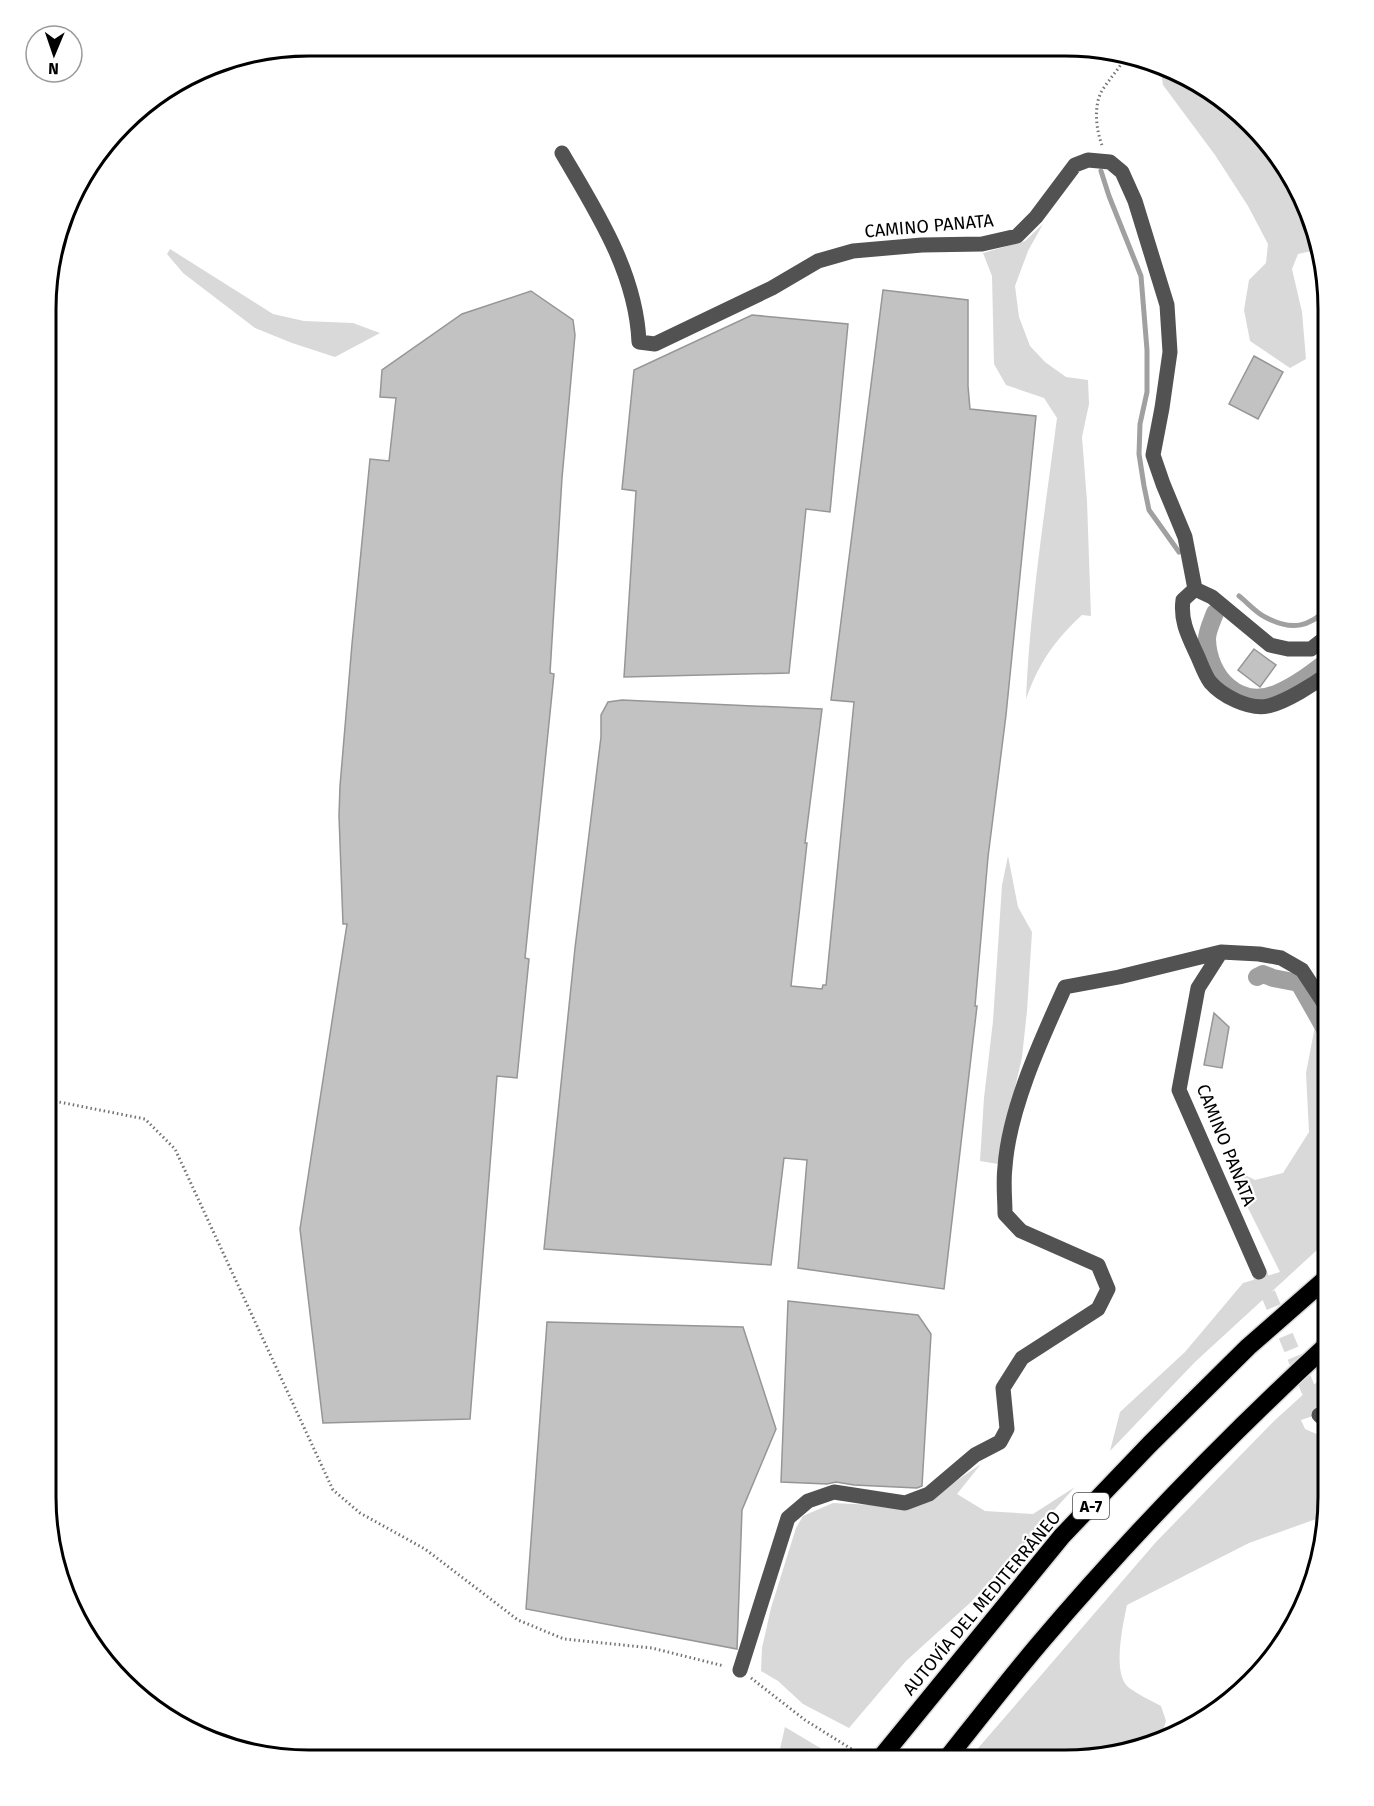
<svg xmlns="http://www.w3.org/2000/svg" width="1374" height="1806" font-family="'Fira Sans',sans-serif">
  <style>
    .green { fill: #d9d9d9 }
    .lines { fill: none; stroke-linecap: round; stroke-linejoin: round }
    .stream { stroke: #a0a0a0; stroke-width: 5 }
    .canal { stroke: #a0a0a0; stroke-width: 18 }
    .building { fill: #c2c2c2; stroke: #969696; stroke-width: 1.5 }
    .minor-tunnel { stroke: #d9d9d9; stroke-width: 15; stroke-dasharray: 15 8; stroke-linecap: butt }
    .highway-casing { stroke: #dbdbdb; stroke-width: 21 }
    .path { stroke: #747474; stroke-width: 3; stroke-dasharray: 1.5 3; stroke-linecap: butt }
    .minor { stroke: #525252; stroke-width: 15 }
    .highway { stroke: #000; stroke-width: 18 }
    .labels { text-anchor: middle; stroke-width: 4.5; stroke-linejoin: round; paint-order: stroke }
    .shield { fill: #fff; stroke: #4c4c4c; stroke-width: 1.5 }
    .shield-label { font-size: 16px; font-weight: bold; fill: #000 }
    .street-label { font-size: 18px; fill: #000; stroke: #fff }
    .rim { fill: none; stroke: #000; stroke-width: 3 }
  </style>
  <rect width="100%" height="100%" fill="#fff"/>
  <path class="green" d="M1160,63L1166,65L1226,99L1302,191L1316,250L1298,254L1292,269L1302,312L1306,359L1290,368L1250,341L1244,310L1249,280L1266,263L1268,244L1248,206L1215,155L1163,85Z
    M1043,224L1028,251L1015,286L1019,317L1030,346L1045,362L1066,377L1088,380L1089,404L1082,437L1087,501L1091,616L1082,615C1054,641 1039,663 1026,699C1030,605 1045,511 1057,418L1044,398L1006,385L994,364L992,276L983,253L1025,241Z
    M170,249L273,314L304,321L353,323L380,333L335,357L292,343L255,328L183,273L167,254Z
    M1008,856L1018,907L1032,932L1027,1011L1022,1057L998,1164L980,1161L984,1098L993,1021L1002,885Z
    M1316,1007L1329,1030V1239L1195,1362L1110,1451L1120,1412L1185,1352L1243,1283L1280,1272L1227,1166L1255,1180L1283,1173L1309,1132L1306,1073L1315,1026Z
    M1328,1372V1411L1301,1420L1305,1429L1328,1439V1518H1319L1249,1543L1127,1605C1123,1624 1112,1673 1128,1687C1137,1694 1150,1700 1161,1706L1166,1721L1161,1737L1154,1740L1066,1761H967L1156,1542L1274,1421Z
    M981,1464L957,1494L985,1511L1033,1514L1075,1487L971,1602L906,1661L849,1728L803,1704L778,1681L761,1671L762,1648L771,1608L796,1528L803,1516L833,1503L874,1505L943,1490Z
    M785,1727L832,1755L827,1760H769L780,1749Z"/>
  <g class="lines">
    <path class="stream" d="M1101,171L1109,196L1141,276L1147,350V392L1140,424L1139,454L1144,486L1149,510L1179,552
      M1239,596C1247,602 1255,612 1265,617C1291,631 1309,628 1329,607"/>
    <path class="canal" d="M1215,613C1212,621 1207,631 1207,639C1208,677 1239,710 1278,693C1297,685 1313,672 1329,660
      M1257,977L1263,974L1273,978L1299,983L1329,1036"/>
  </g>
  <path class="building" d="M883,290L968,300V386L970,409L1036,416L1006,715L988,857L975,1006H977L944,1289L798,1268L807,1160L784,1158L771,1265L544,1249L575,948L601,737V715L608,702L622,700L822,709L805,843H807L791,986L822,989L823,985H826L854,702L831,700Z
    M531,291L573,320L575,335L562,478L550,673L554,674L525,958L529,959L517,1078L497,1076L470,1419L323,1423L300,1229L347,924H343L339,816L340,786L352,644L370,459L389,461L396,398L380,397L382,370L462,314Z
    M752,315L848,324L830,512L806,509L789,673L624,677L636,491L622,489L634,370Z
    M1254,356L1283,372L1258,419L1229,404Z
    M1254,649L1276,665L1260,687L1238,670Z
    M1214,1013L1229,1027L1222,1068L1204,1065Z
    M788,1301L918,1315L931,1334L922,1486L917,1488L854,1485L836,1482L827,1484L781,1482Z
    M547,1322L743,1327L776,1429L742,1510L737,1649L526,1609Z"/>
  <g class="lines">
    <path class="minor-tunnel" d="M1259,1272L1319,1415"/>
    <defs>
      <path id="highway" d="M879,1760L1062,1536L1150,1444L1248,1347L1329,1276
        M945,1761C976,1722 1007,1682 1039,1644C1129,1538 1226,1438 1328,1344"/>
    </defs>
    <use href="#highway" class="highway-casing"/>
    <path class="path" d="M1102,145C1096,130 1093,104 1103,89C1111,77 1120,68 1127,54
      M46,1102H59L145,1119L175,1149L333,1490L360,1513L425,1549L518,1620L564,1639L652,1648L724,1666
      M751,1678L805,1720L861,1755"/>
    <path class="minor" d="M562,153C596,211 636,272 639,342L655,344L772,288L818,261L853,251L922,245L982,244L1017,236L1036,217L1075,165L1088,160L1110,162L1122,172L1135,201L1167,305L1170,352L1162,408L1153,455L1163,484L1185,537L1195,589
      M1195,589L1183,600C1180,622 1189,637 1198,657C1201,664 1205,675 1210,682C1222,696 1249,710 1268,706C1286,702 1314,684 1329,673
      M1195,589L1212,597L1270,645L1288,649H1311L1329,635
      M1221,952L1198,988L1179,1090L1259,1272
      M1319,1415L1328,1423
      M740,1670L788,1518L808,1501L834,1492L905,1503L929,1494L975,1455L1000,1442L1007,1429L1003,1388L1022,1358L1098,1309L1108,1289L1098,1265L1021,1231L1005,1214C1005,1199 1003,1183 1005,1167C1009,1109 1041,1040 1065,987L1119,977L1221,952L1259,954L1281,958L1302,970L1329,1011"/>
    <use href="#highway" class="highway"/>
  </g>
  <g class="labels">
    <rect class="shield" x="1073" y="1493" width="36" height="26" rx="4.5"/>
    <g class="shield-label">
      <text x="1091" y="1512">A-7</text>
    </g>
    <g class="street-label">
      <text transform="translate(929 226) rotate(-5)" y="6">CAMINO PANATA</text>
      <text transform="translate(1226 1145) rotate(68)" y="6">CAMINO PANATA</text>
      <text transform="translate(982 1603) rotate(-50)" y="6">AUTOVÍA DEL MEDITERRÁNEO</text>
    </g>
  </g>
  <path d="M0 0H1374V1806H0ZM309 56H1065A253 253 0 0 1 1318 309V1497A253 253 0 0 1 1065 1750H309A253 253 0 0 1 56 1497V309A253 253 0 0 1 309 56Z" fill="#fff" fill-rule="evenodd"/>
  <path class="rim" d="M309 56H1065A253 253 0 0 1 1318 309V1497A253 253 0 0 1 1065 1750H309A253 253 0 0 1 56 1497V309A253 253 0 0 1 309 56Z"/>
  <g transform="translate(54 54) rotate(182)"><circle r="28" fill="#ffffff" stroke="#999999" stroke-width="1.5"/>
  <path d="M0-4.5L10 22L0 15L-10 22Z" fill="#000000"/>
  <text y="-9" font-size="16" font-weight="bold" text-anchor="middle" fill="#000000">N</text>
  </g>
</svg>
